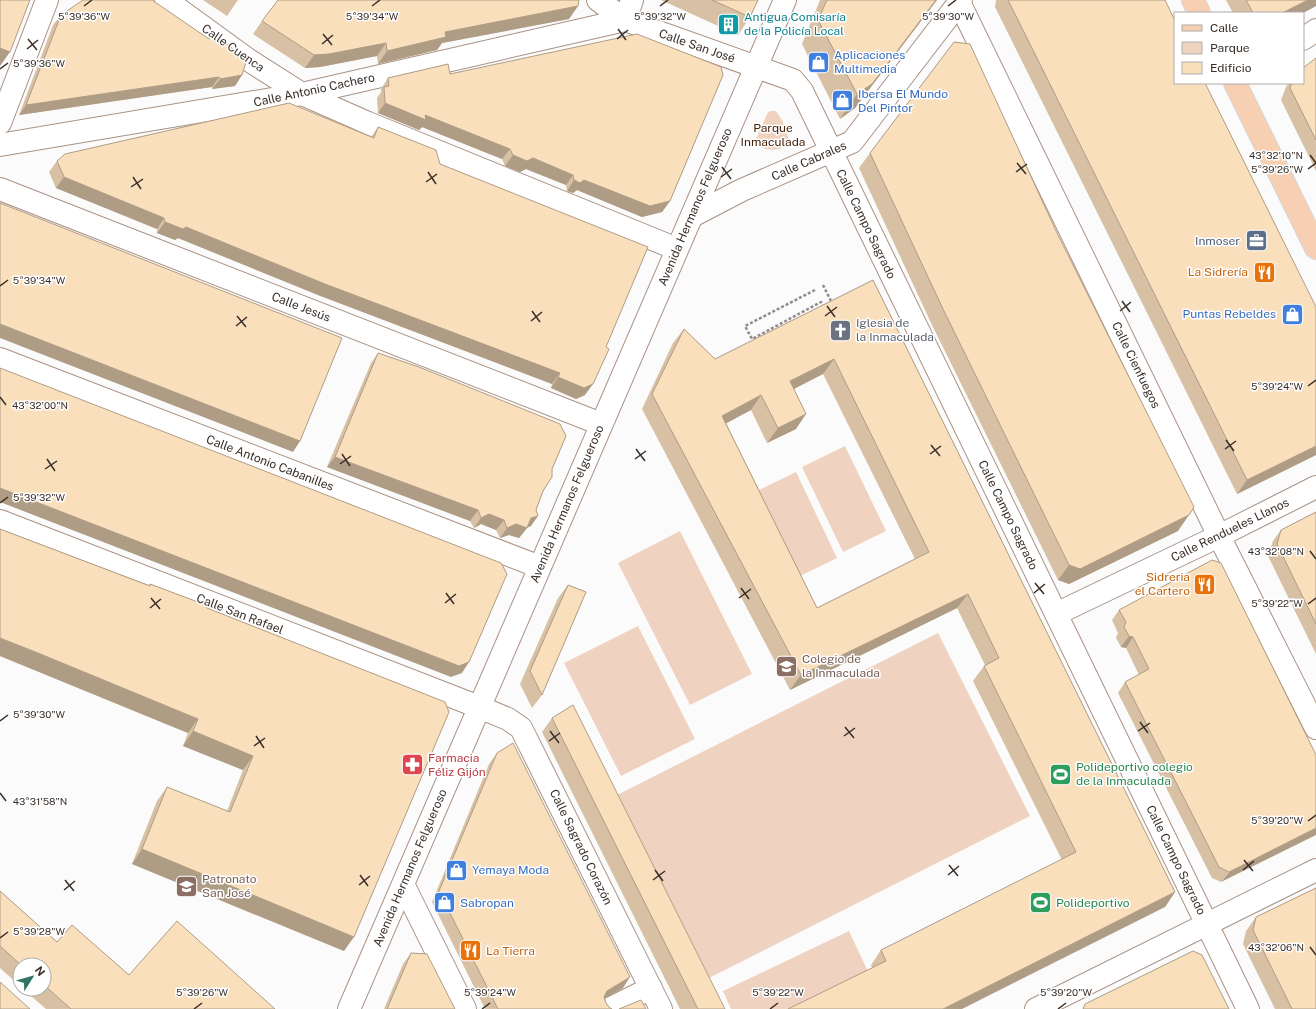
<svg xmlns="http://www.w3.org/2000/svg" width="1316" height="1009" font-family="'Public Sans',sans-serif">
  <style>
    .green { fill: #f0d2c0 }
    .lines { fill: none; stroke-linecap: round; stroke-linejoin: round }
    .minor-casing { stroke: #aa9183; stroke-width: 24 }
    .major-casing { stroke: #d7d5d4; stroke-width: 24 }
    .path { stroke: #918c88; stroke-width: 2.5; stroke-dasharray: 3 2; stroke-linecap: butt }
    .minor { stroke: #fff; stroke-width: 22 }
    .major { stroke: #f7d0b3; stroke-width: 22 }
    .wall { fill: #d7c0a3; fill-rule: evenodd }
    .shaded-wall { fill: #af9c84 }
    .building { fill: #fadfbd; stroke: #af9c84; fill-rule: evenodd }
    .ticks { fill: none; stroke: #392f29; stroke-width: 1.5 }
    .labels { text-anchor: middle; stroke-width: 3; stroke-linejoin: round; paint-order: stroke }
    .culture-label { font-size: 12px; fill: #0d838f; stroke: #fff; text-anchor: start }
    .street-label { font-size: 12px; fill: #392f29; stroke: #fff }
    .shop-label { font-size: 12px; fill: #366cbe; stroke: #fff; text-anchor: start }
    .park-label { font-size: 12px; fill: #462107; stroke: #fff }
    .service-label { font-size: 12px; fill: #4e5e75; stroke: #fff; text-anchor: end }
    .food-label { font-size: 12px; fill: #c56008; stroke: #fff; text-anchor: end }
    .worship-label { font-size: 12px; fill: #5b616d; stroke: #fff; text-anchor: start }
    .education-label { font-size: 12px; fill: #785e54; stroke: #fff; text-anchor: start }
    .health-label { font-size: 12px; fill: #be3a42; stroke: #fff; text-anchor: start }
    .leisure-label { font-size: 12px; fill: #27864d; stroke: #fff; text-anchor: start }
    .ticks-label { font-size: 10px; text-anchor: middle; fill: #392f29; stroke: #fff; stroke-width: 3; stroke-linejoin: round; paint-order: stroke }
  </style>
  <rect width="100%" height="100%" fill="#fbfbfb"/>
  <path class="green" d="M771,111H776L782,120L789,139L780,149C769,150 760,151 756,139L768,112Z
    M845,446L886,531L843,552L802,467Z
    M796,472L837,558L794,579L753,493Z
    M680,531L752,674L690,705L618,563Z
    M638,626L695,739L621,776L564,663Z
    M938,633L1030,816L709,978L617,795Z
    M849,931L871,978L808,1009H731L723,991Z"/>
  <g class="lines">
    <defs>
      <path id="minor" d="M166,0L247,59L302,94L368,123L677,249
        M598,0L625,20L793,80L802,91L1248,1009
        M958,0L1219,536L1316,728
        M625,20L632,0
        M1303,39L1316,30
        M0,123L47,0
        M0,145L302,94L625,20
        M0,189L601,424
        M692,216L742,190L852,142L961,0
        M0,359L540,567
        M0,521L479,707L508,719L521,728L661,1009
        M1056,614L1219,536L1316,487
        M403,884L465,1009
        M349,1009L785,0
        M609,1009L651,988
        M1036,1009L1316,870"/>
      <path id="major" d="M1193,0L1199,13
        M1235,83L1316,248"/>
    </defs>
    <use href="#minor" class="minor-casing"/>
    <use href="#major" class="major-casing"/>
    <path class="path" d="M823,285L832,303
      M815,290L745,326L752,339L821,302L823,306"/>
    <use href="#minor" class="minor"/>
    <use href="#major" class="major"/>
  </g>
  <path class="wall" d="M203,0H238L227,16Z
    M661,0H758L750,17L738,35Z
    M820,0H937L855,108L840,119L802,44Z
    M996,0H1165L1316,455L1237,494L995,7Z
    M1226,0H1316V6L1303,13H1233Z
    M578,6L569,19L442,43L437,50L378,64L377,56L320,67L305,68L253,34L262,21Z
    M61,15L242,75L235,86L212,89V87L19,115L53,25Z
    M1316,58V171L1281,100L1286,87L1289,83H1303Z
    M450,74L670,201L662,212L642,217L577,190L573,193L567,191L566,185L526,169L520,172L505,166L502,159L422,127L419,130L378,113L377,98L381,92V89L388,78Z
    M378,127L440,164L585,395L576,399L551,388L552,384L318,295L178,238L175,240L157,233V229L56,188L49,172L57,161L371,137Z
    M870,153L1178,531L1069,584L1058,580L932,325L859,168Z
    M873,280L1175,892L1165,907L872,968L871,965L881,950L1062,860L973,681L984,666L985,665L957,608L790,690L642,409L673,343L684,329L715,359ZM823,374L915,559L817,608L726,423L751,410L767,443L796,429L794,389Z
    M378,353L552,469L536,510L531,526L527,528L519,538L509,535L500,538L496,530L481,524L474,528L470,521L327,467L371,363Z
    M1316,512V654L1268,556L1273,541L1281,530Z
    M0,529L149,585L150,584L206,605L344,951L132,864L157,801L167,787L227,811L243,770L183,746L188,733L0,656Z
    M568,585L542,695L532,708L520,684L558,598Z
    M1119,610L1316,755L1221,882L1212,878L1118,693L1125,682L1139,675L1126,648L1121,647L1116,638L1118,633L1112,620Z
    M552,718L725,1009H680L542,732Z
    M497,753L623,988L605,998L606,1003L610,1008L612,1009H485L432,902L489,764Z
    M0,891L57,942L129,975L275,1009H46L23,989H44V965H20V986L0,968Z
    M1256,917L1316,1009H1275L1243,944L1246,931Z
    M411,953L455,1009H384L403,964Z"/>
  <path class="shaded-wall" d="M936,0H937L855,108L840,119L857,94Z
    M1308,0H1316V6L1303,13H1282Z
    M578,6L569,19L442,43L437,50L378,64L387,51L445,32Z
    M386,43L377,56L320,67L305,68L314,55Z
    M0,48L10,52L0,66Z
    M242,75L235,86L212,89L220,79Z
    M219,77L212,87L19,115L26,105Z
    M385,103L425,115L510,149L502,159L422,127L419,130L378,113Z
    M513,155L533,158L573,175L566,185L526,169L520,172L505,166Z
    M64,177L164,218L157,229L56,188Z
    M574,180H584L670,201L662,212L642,217L577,190L573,193L567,191Z
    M165,222L186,227L560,373L552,384L318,295L178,238L175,240L157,233Z
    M0,324L300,441L293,452L0,338Z
    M834,359L823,374L780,396L790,381Z
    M558,377L593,384L585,395L576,399L551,388Z
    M761,395L751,410L712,431L722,416Z
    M806,414L796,429L767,443L778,428Z
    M1316,446V455L1237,494L1247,480Z
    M335,457L478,510L470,521L327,467Z
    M0,488L469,662L462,673L451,677L0,502Z
    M489,514L504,520L496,530L481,524L474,528L481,518Z
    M1189,515L1178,531L1069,584L1058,580L1069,565Z
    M538,516L531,526L526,528H527L519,538L509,535L500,538L507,528L531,518Z
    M968,594L957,608L790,690L801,675Z
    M1129,636L1133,637L1126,648L1121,647Z
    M0,638L38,653L198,719L188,733L0,656Z
    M193,731L253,756L243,770L183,746Z
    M1316,828V835L1221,882L1229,872Z
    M142,849L354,937L344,951L132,864Z
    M1175,892L1165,907L962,1009H943Z
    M630,977L623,988L599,1002L607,991Z"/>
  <path class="building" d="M0,0H30L10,52L0,48Z
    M83,0H152L209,39L213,34L247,59L242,75L220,79L219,77L26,105L61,15Z
    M278,0H579L578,6L445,32L446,37L387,51L386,43L329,54L314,55L262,21Z
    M712,0H758L750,17Z
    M827,0H936L872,84L857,94L818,20Z
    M1008,0H1165L1175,21V83H1205L1316,307V446L1247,480Z
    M1246,0H1308L1282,13H1253Z
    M637,34L721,67L723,75L670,201L650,206L584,180L580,183L574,180L573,175L533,158L527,161L513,155L510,149L425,115L426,120L385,103L384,87L389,86L388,78L448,64L450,74Z
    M954,42L970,44L1057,233L1194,507L1189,515L1080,569L1069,565L943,309L870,153Z
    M1316,58V140L1290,88L1292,83H1303V68Z
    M289,103L374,138L378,127L436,150L440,164L648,247L606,347L609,349L593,384L584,388L558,377L560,373L325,284L186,227L183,229L165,222L164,218L64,177L57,161L65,154Z
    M0,203L342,338L300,441L0,324Z
    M873,280L1175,892L943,1009H788L886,961L881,950L1076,852L984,666L999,658L968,594L801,675L652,394L684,329L715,359ZM834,359L929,552L817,608L722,416L761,395L778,428L806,414L790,381Z
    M378,353L419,367L560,424L566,436L552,469V477L543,491L536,510L538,516L531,518L527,528L516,524L507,528L504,520L489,514L481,518L478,510L335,457Z
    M0,368L501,563L507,574L469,662L459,666L0,488Z
    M1316,512V624L1277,544L1281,530Z
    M0,529L150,586V584L206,605L207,608L445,702L449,712L354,937L142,849L167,787L230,812L253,756L193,731L198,719L38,653L0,638Z
    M1212,560L1221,563L1316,755V828L1229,872L1219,867L1125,682L1149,669L1133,637L1129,636L1124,627L1126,622L1119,610Z
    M568,585L586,592L542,695L530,671Z
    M573,705L725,1009H698L552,718Z
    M513,743L630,977L607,991L604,997L606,1003L610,1008L612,1009H498L439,891L497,753Z
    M1316,888V1009H1292L1253,930L1256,917Z
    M0,891L57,942L72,925L129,975L177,921L275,1009H71L44,985V965H21L0,946Z
    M1193,951L1202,955L1229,1009H1083L1085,1004Z
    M411,953L427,954L455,1009H387Z
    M0,982L30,1009H0Z
    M641,1000L646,1009H619Z"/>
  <path class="ticks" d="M84,6L92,0M372,6L380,0M660,6L668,0M948,6L956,0M618,29L626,40M323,34L332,45M28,39L37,50M617,39L628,30M322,44L333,35M27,49L38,40M0,69L8,63M1310,155L1316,163M1017,163L1026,174M722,167L731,179M1308,169L1316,163M428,172L436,184M1016,172L1027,164M133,177L141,189M721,177L732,169M426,182L437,174M131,187L143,179M0,286L8,280M1122,301L1130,312M827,306L835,317M532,311L540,322M1120,311L1131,302M237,316L246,327M825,316L837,307M531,321L542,312M236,326L247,317M1308,386L1316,380M0,397L6,405M1226,440L1234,451M931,445L940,456M636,449L645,461M1225,449L1236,441M342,454L350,466M930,454L941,446M47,459L55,471M635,459L646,451M340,464L351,456M45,469L57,461M0,503L8,497M1310,551L1316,559M1035,583L1044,594M741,588L749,599M446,593L454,604M1034,593L1045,584M151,598L160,609M739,598L751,589M445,603L456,594M1308,604L1316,598M150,608L161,599M0,721L8,715M1140,722L1148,733M845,727L854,738M550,731L559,743M1138,731L1150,723M256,736L264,748M844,736L855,728M549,741L560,733M254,746L265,738M0,793L6,801M1308,821L1316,815M1244,860L1253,871M949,865L958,876M655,870L663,881M1243,870L1254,861M360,875L368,886M948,875L959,866M65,880L74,891M653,880L665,871M359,885L370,876M64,890L75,881M0,938L8,932M1310,947L1316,955M194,1009L202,1003M482,1009L490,1003M770,1009L778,1003M1058,1009L1066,1003"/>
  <defs>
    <symbol id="building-square" viewBox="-11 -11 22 22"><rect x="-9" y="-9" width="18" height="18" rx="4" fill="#0f9aa8" stroke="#fff"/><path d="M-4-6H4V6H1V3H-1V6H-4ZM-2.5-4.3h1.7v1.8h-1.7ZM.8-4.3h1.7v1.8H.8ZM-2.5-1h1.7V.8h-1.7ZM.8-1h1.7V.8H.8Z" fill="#fff"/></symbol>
    <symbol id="shop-square" viewBox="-11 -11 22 22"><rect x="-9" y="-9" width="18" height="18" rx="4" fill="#3f7fe0" stroke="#fff"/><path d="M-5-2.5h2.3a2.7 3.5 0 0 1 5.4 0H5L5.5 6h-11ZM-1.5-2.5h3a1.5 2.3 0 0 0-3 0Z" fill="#fff"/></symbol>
    <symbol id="office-square" viewBox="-11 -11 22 22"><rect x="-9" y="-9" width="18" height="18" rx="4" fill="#5c6f8a" stroke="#fff"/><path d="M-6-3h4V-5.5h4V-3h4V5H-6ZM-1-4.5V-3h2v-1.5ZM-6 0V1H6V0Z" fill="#fff"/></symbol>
    <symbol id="restaurant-square" viewBox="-11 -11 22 22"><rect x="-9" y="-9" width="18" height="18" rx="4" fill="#e8710a" stroke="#fff"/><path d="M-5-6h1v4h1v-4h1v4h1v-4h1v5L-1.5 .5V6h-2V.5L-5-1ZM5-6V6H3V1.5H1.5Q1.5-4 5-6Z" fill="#fff"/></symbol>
    <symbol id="church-square" viewBox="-11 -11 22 22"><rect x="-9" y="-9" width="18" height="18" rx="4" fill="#6b7280" stroke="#fff"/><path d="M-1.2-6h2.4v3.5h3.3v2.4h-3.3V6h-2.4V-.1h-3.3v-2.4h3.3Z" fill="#fff"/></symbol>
    <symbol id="school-square" viewBox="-11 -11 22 22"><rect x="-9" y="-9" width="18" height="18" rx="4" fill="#8d6e63" stroke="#fff"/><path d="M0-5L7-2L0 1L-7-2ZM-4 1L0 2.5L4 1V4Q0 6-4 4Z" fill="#fff"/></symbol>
    <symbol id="pharmacy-square" viewBox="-11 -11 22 22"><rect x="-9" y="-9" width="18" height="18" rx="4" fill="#e0444e" stroke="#fff"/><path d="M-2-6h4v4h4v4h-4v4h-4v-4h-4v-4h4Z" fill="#fff"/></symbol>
    <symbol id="stadium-square" viewBox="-11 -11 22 22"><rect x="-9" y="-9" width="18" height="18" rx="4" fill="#2e9e5b" stroke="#fff"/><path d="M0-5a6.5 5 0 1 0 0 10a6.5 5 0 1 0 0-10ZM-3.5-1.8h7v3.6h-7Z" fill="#fff"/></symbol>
  </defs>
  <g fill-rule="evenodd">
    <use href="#building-square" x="716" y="12" width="25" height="25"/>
    <use href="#shop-square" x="806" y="50" width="25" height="25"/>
    <use href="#shop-square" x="830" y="88" width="25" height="25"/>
    <use href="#office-square" x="1244" y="228" width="25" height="25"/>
    <use href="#restaurant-square" x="1252" y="260" width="25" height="25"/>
    <use href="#shop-square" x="1280" y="302" width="25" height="25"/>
    <use href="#church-square" x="828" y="318" width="25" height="25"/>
    <use href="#restaurant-square" x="1192" y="572" width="25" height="25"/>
    <use href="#school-square" x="774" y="654" width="25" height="25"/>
    <use href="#pharmacy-square" x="400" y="752" width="25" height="25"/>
    <use href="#stadium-square" x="1048" y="762" width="25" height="25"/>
    <use href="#shop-square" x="444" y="858" width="25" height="25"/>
    <use href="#school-square" x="174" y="874" width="25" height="25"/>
    <use href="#shop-square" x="432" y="890" width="25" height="25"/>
    <use href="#stadium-square" x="1028" y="890" width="25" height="25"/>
    <use href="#restaurant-square" x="458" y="938" width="25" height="25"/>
  </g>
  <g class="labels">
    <g class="culture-label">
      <text x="744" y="21">Antigua Comisaría<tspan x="744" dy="14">de la Policía Local</tspan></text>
    </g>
    <g class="street-label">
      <text transform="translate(697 46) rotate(19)" y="4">Calle San José</text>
      <text transform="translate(233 48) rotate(35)" y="4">Calle Cuenca</text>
      <text transform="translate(314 90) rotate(-12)" y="4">Calle Antonio Cachero</text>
      <text transform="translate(809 161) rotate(-24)" y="4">Calle Cabrales</text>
      <text transform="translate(695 207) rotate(-67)" y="4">Avenida Hermanos Felgueroso</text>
      <text transform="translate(866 224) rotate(64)" y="4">Calle Campo Sagrado</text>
      <text transform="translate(301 307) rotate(21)" y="4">Calle Jesús</text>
      <text transform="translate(1136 365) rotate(64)" y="4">Calle Cienfuegos</text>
      <text transform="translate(270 463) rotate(21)" y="4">Calle Antonio Cabanilles</text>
      <text transform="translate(567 504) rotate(-67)" y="4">Avenida Hermanos Felgueroso</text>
      <text transform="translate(1008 515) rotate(64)" y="4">Calle Campo Sagrado</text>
      <text transform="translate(1230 530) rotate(-26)" y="4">Calle Rendueles Llanos</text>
      <text transform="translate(240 614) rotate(21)" y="4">Calle San Rafael</text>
      <text transform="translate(581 847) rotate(64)" y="4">Calle Sagrado Corazón</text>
      <text transform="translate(1176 860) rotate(64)" y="4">Calle Campo Sagrado</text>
      <text transform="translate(410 868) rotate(-67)" y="4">Avenida Hermanos Felgueroso</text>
    </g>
    <g class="shop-label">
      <text x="834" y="59">Aplicaciones<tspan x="834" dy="14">Multimedia</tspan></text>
      <text x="858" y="98">Ibersa El Mundo<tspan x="858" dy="14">Del Pintor</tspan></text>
      <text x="1276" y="318" text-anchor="end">Puntas Rebeldes</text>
      <text x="472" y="874">Yemaya Moda</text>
      <text x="460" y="907">Sabropan</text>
    </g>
    <g class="park-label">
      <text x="773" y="132">Parque<tspan x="773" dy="14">Inmaculada</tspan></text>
    </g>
    <g class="service-label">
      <text x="1240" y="245">Inmoser</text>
    </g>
    <g class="food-label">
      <text x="1248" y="276">La Sidrería</text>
      <text x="1190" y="581">Sidreria<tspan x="1190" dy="14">el Cartero</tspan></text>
      <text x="486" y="955" text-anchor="start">La Tierra</text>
    </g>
    <g class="worship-label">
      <text x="856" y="327">Iglesia de<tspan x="856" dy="14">la Inmaculada</tspan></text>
    </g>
    <g class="education-label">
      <text x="802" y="663">Colegio de<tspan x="802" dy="14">la Inmaculada</tspan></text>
      <text x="202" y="883">Patronato<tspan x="202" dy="14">San José</tspan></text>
    </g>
    <g class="health-label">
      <text x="428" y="762">Farmacia<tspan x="428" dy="14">Féliz Gijón</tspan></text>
    </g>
    <g class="leisure-label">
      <text x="1076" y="771">Polideportivo colegio<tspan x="1076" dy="14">de la Inmaculada</tspan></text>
      <text x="1056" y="907">Polideportivo</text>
    </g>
  </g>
  <g class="ticks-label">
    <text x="84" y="20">5°39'36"W</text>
    <text x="372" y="20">5°39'34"W</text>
    <text x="660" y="20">5°39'32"W</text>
    <text x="948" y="20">5°39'30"W</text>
    <text x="39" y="67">5°39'36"W</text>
    <text x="1276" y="159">43°32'10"N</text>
    <text x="1277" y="173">5°39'26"W</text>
    <text x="39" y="284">5°39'34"W</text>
    <text x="1277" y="390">5°39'24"W</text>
    <text x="40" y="409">43°32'00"N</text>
    <text x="39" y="501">5°39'32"W</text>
    <text x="1276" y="555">43°32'08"N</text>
    <text x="1277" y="607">5°39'22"W</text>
    <text x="39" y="718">5°39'30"W</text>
    <text x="40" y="805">43°31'58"N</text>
    <text x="1277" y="824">5°39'20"W</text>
    <text x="39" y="935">5°39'28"W</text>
    <text x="1276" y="951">43°32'06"N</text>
    <text x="202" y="996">5°39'26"W</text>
    <text x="490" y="996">5°39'24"W</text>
    <text x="778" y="996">5°39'22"W</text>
    <text x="1066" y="996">5°39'20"W</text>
  </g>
  <rect x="1174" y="12" width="130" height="72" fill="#ffffff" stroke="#b0aca9"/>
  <rect x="1182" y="25" width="20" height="6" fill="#f7d0b3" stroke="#b0aca9"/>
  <text x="1210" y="32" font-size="12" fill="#392f29">Calle</text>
  <rect x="1182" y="42" width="20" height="12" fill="#f0d2c0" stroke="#b0aca9"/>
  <text x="1210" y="52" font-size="12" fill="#392f29">Parque</text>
  <rect x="1182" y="62" width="20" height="12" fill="#fadfbd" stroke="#b0aca9"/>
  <text x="1210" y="72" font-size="12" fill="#392f29">Edificio</text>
  <g transform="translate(32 977) rotate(53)"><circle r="19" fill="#ffffff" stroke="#b0aca9"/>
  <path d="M0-3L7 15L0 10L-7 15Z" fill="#327567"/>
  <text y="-6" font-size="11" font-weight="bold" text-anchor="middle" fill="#392f29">N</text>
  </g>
</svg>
